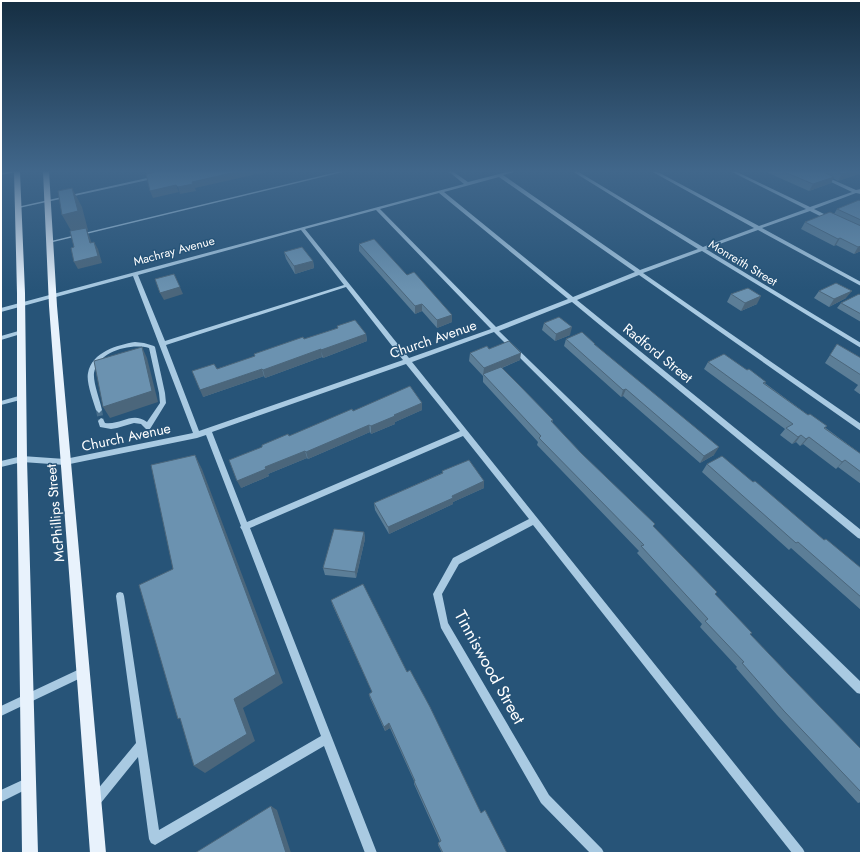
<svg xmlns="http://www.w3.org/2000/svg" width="862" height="854" font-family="Jost,sans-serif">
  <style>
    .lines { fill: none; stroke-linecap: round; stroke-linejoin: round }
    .minor-tunnel { stroke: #476e8c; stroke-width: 6; stroke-dasharray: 6 3; stroke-linecap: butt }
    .minor { fill: #a9cae2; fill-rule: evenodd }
    .major { fill: #e8f2fc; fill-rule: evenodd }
    .wall { fill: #5c7e97 }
    .shaded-wall { fill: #4b667b }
    .building { fill: #6b92b0; stroke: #4b667b }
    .labels { text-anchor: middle; stroke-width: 3; stroke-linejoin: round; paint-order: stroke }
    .far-street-label { font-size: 12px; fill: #fff; stroke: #275478 }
    .street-label { font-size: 14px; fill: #fff; stroke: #275478 }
    .near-street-label { font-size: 17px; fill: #fff; stroke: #275478 }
  </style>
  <rect width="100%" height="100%" fill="#275478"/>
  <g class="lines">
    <path class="minor-tunnel" d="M99,410L101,421"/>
    <path class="minor" d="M13,171H21L1,175V173Z
      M341,171H347L49,243L47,242Z
      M448,171H452L468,182L511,171H517L503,175L640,270L698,249L572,171H577L703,247L754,228L651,171H656L759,226L806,209L730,171H735L810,207L852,192L808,171H813L856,190L861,189V194L856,193L814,209L832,218V220H828L810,211L762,228L861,282V286L758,230L706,249L861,343V348L702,251L643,273L861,424V431L639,275L577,300L861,530V539L858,538L572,302L499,331L861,682V694L857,693L494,332L412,362L803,849L805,853H792L533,525L459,564L442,594L448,623L549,795L602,849L604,853H590L541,803L441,628L433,594L453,558L529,519L463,436L250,528L377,853H365L324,746L155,845L151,843L149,839L138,757L100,804L96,806L92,804L90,800L92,796L136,743L116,596L117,593L120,592L123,593L124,596L159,830L321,736L242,530L240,527L241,526L206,435L197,438L65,465L22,462L1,467V461L22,456L65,459L193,433L133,276L1,312V308L464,184ZM499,177L635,272L573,297L444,192ZM439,193L568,299L496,327L380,209ZM376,210L491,329L409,358L305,229ZM301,230L344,285L165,341L138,275ZM346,287L403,360L199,431L166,345ZM406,364L460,431L247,522L212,432Z
      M156,176H157V178L19,208L17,207Z
      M22,330L24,331V333L1,340V336Z
      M135,342L144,343L154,346L155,347L165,393L166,403L150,429H146L141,424L134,423L117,428L111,429L100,427L98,421L101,418L103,419L105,423C122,425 132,411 147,422L160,403L159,393L149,348C131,343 98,351 94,373C93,383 100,400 102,410L99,413L96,410C93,400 86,382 88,373C92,352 117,345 135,342Z
      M22,395L25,397L24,399L1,405V401Z
      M84,667L87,669L89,672L87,675L1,716V706Z
      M29,777L33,778L34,782L33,786L1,802V790Z"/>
    <path class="major" d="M14,171H20L25,293L27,459L38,853H22L17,459V293Z
      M43,171H49L57,306L106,853H90L49,306Z"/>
  </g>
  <path class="wall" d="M764,171H861V173L838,181L833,178L831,183L809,191Z
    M861,201V251L854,254L836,245L834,246L801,229L805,222L834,214L837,209Z
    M359,244L407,275L452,322L437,328L422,311L415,314L359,251Z
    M284,252L313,261L314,268L295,274L286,259Z
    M819,291L846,298L829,307L814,298Z
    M731,294L757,304L741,311L727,302Z
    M861,295V322L837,308L841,303Z
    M544,323L570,335L555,341L542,330Z
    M337,326L366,334L367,341L323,358L322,357L265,378L264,376L203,397L217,369L255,356L254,354L304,339L338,328Z
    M566,339L595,345L714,455L700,463L623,396L621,397L564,346Z
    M837,344L861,358V395L854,390L858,385L825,363Z
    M489,349L520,360L502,368L553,420L552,423L717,592L715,595L750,634L790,676L861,749V802L858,803L777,715L736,668L737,667L700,627L702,624L637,553L639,551L537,445L538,442L483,382V376L469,361L470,353Z
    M708,362L747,370L861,454V484L838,467L836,469L803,444L800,446L796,442L792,444L780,435L785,429L704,369Z
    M422,403V410L395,422V424L371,434L370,432L308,459L307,458L268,474L269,476L241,488L289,436L353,411Z
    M707,464L753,482L824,540L861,568V610L791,548L789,550L702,472Z
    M442,471L484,488L453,502V504L389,534L375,510L374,503L442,473Z
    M364,532L365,539L356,578L325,575L323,568Z
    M331,600L407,672L481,813L507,853H442L438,845V843L440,842L414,784V781L390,728L385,731L370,698L369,694L372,692L333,606Z"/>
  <path class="shaded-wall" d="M146,171H173L148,176Z
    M240,171H271L195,188L196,191L180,194L178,187L192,182Z
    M851,171H861V173L838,181L842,174Z
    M834,177L831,183L809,191L813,184Z
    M176,185L179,192L153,198L150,191Z
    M72,188L82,207L88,230L87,231L89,235L94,250L73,234L62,215Z
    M840,238L836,245L834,246L838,239Z
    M94,242L98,249L102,263L78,269L74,262Z
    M861,246V251L854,254L858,247Z
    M313,261L314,268L295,274L294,266Z
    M180,287L183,294L164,300L160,293Z
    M852,291L846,298L829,307L834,299Z
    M761,296L757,304L741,311L745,303Z
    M422,304V311L415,314V306Z
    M452,315V322L437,328V320Z
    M572,327L570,335L555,341L556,334Z
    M366,334L367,341L323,358L321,350Z
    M142,347L147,358L158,402L110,418L103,407Z
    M321,349L322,357L265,378L263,370Z
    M521,353L520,360L484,375L483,374V376L484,368Z
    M262,369L264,376L203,397L200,390Z
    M626,389L623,396L621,397L623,390Z
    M422,403V410L395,422V424L371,434V426L394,415Z
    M369,425L370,432L308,459L306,452Z
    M801,435L796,442L792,444L798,437Z
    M809,437L803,444L800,446L806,439Z
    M719,447L714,455L700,463L704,456Z
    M305,451L307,458L268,474L269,476L241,488L237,481L265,467Z
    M195,455L202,469L283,683L243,708L255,741L205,773L194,766L234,699Z
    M845,460L836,469L842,462Z
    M484,481V488L453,502V504L389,534L388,527L452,496Z
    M364,532L365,539L356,578L355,572Z
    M389,723L390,728L385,731L384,727Z
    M271,806L277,810L291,853H286Z"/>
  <path class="building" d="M161,171H240L192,182L193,184L178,187L176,185L150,191L146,174Z
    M782,171H822L834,177L813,184Z
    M835,171H851L842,174Z
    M72,188L78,211L62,215L58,191Z
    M859,200L861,201V220L837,209Z
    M830,212L861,226V246L858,247L840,238L838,239L805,222Z
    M86,228L90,243L94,242L98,256L74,262L71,248L74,247L70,231Z
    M374,239L407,275L414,272L452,315L437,320L422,304L415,306L359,244Z
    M302,247L313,261L294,266L284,252Z
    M174,274L180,287L160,293L155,279Z
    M836,283L852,291L834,299L819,291Z
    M748,288L761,296L745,303L731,294Z
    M859,294L861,295V314L841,303Z
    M559,317L572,327L556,334L544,323Z
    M355,320L366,334L321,350V349L263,370L262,369L200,390L192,371L214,364L217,369L255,356L254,354L303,337L304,339L338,328L337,326Z
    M582,332L595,344H594L719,447L704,456L626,389L623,390L566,339Z
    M509,341L521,353L484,368L470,353L487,346L489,349Z
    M837,344L861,358V375L830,355Z
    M142,347L152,391L103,407L94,361Z
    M724,354L747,370L749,369L766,382L763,383L808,415L810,414L827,426L824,428L861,454V472L845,460L842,462L809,437L806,439L801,435L798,437L786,428L793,424L708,362Z
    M501,367L519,385L553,420L551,421L581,453L655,524L653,526L717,592L715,594L752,633L750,634L790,676L861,749V792L784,711L742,663L744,662L705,621L708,619L641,546L644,545L539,438L541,436L483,374Z
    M410,386L422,403L394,415L395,416L371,426L369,425L306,452L305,451L265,467L266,469L237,481L229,460L262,447V445L288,434L289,436L352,409L353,411Z
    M195,455L276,674L234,699L247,734L194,766L180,718L178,719L139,585L173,569L151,465Z
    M722,456L753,482L755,481L824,540L826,539L861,568V597L798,542L796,543L707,464Z
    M469,460L484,481L452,496L453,498L388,527L374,503L443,473L442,471Z
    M334,529L364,532L355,572L323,568Z
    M363,584L407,672L410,670L430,707L481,813L485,810L507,853H443L438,843L441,841L414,781H415L389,723L384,727L369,694L372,692L331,600Z
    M271,806L286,853H195Z"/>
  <linearGradient id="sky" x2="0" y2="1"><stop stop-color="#152e42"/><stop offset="0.59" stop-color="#41678b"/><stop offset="1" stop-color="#41678b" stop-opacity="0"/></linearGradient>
  <rect width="862" height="290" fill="url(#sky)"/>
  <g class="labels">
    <g class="far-street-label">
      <text transform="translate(174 251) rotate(-15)" y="4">Machray Avenue</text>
      <text transform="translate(743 263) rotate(31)" y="4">Monreith Street</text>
    </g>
    <g class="street-label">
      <text transform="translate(433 339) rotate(-19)" y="5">Church Avenue</text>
      <text transform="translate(658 353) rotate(39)" y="5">Radford Street</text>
      <text transform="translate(126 437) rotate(-12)" y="5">Church Avenue</text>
      <text transform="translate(55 513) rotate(-95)" y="5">McPhillips Street</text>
    </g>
    <g class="near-street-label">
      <text transform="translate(490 667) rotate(61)" y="6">Tinniswood Street</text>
    </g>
  </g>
  <rect width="862" height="854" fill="none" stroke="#ffffff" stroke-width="4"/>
</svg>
